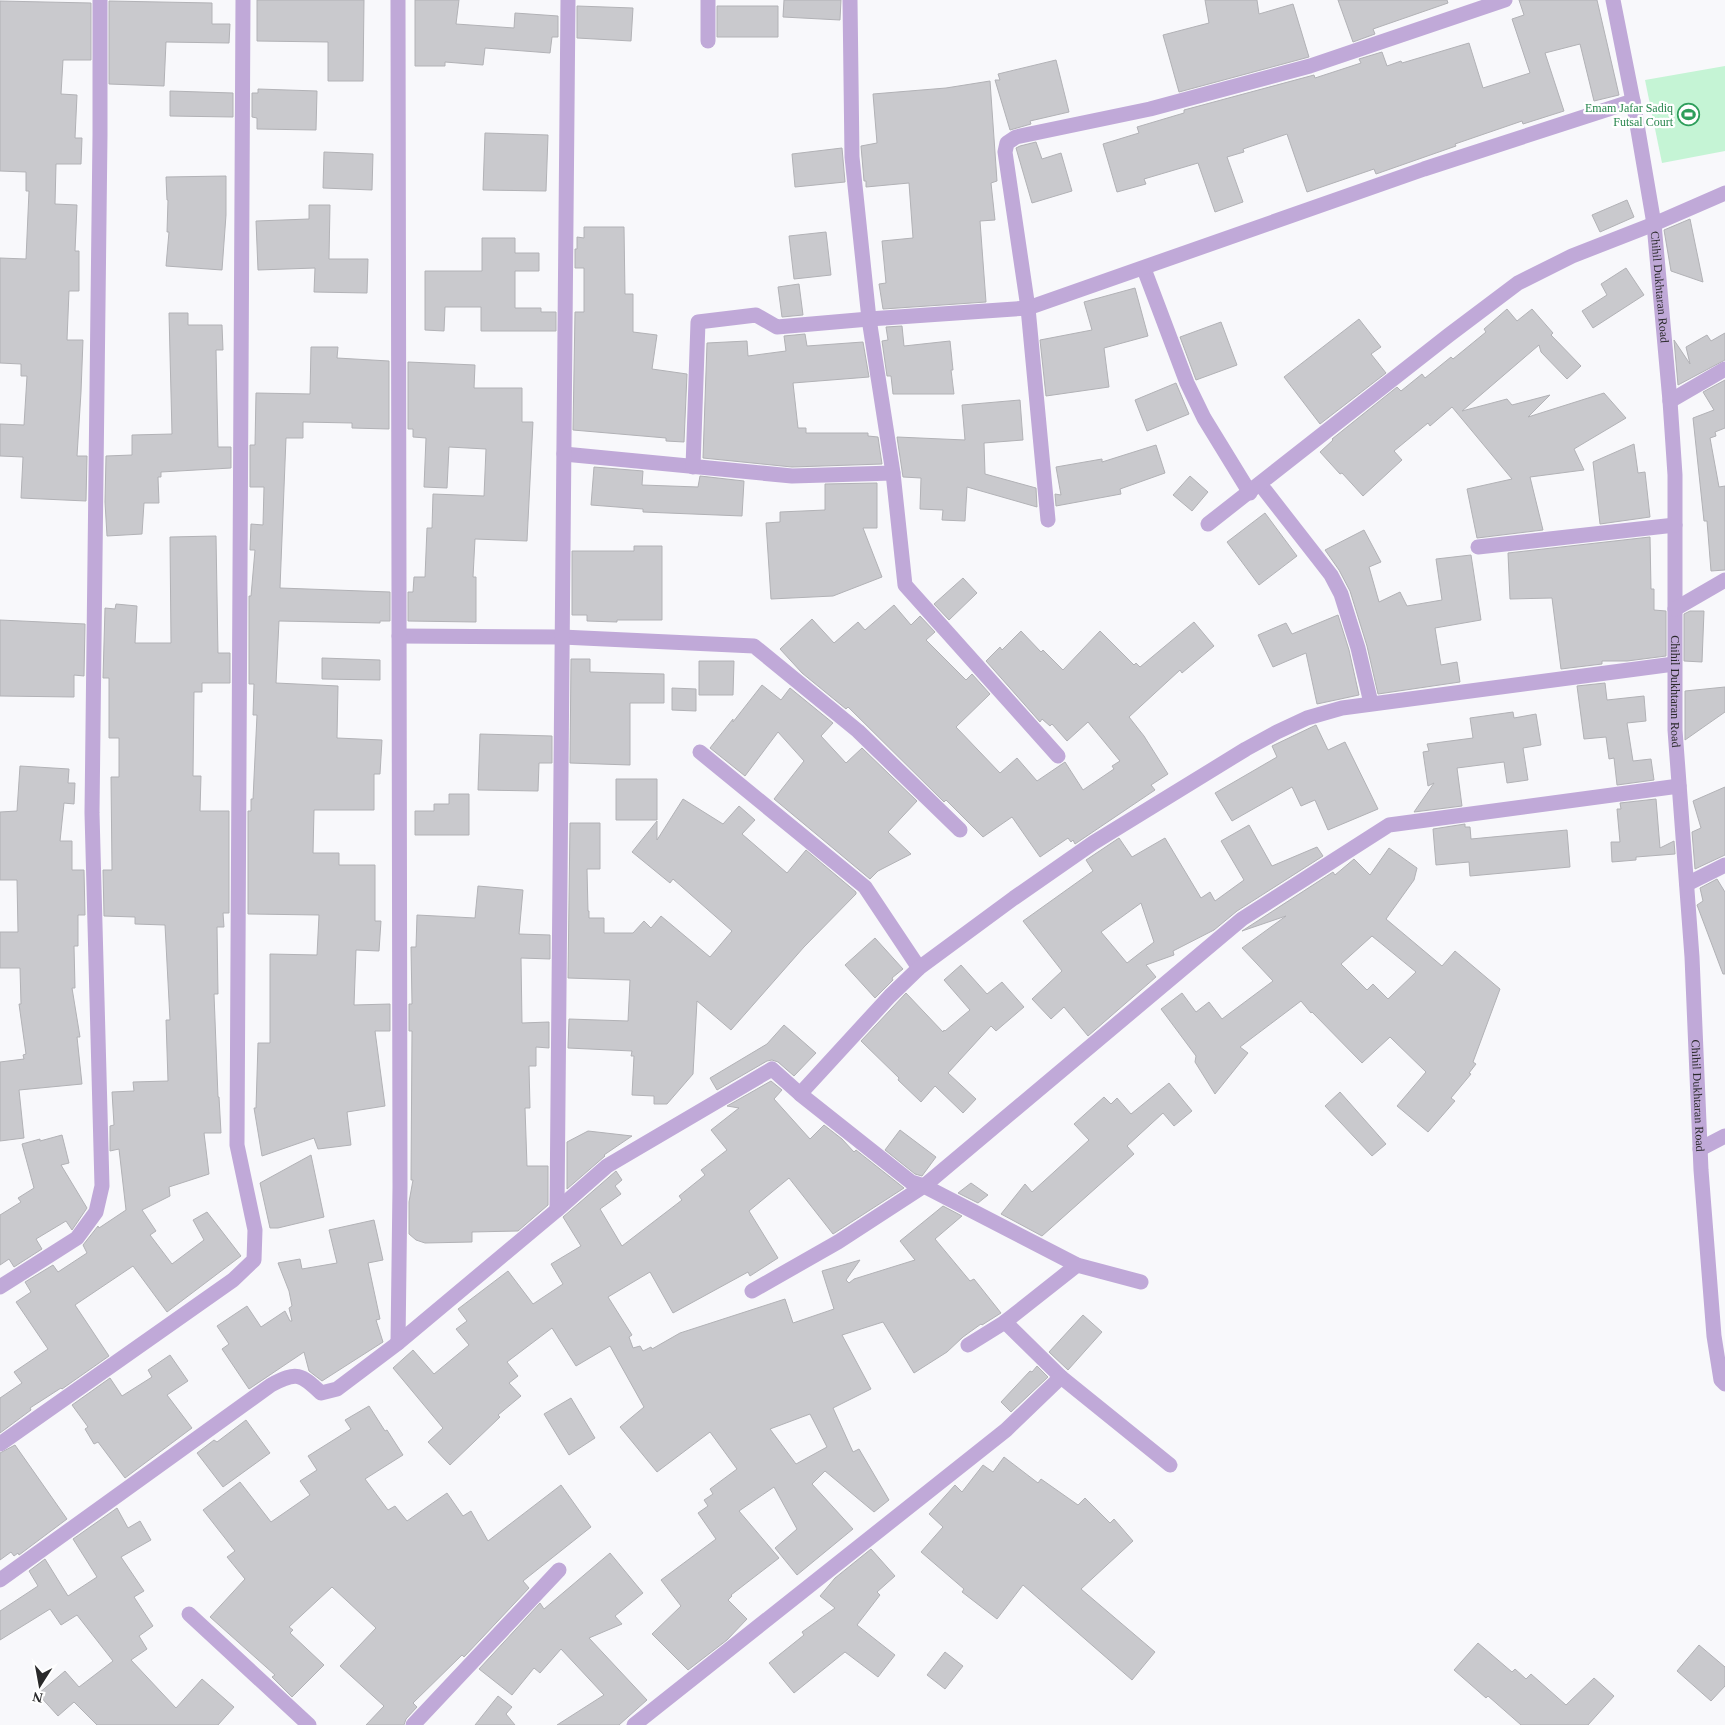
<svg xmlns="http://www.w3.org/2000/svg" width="1725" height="1725" font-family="Georgia,serif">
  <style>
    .green { fill: #c5f4d5 }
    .building { fill: #c9c9cd; stroke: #b2b2b6; fill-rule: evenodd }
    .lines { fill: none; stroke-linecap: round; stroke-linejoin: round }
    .street { stroke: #c0a9d8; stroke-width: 15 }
    .labels { text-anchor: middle; stroke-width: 4.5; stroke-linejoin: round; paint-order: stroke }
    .leisure-label { font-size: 12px; fill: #27864d; stroke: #fff; text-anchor: end }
    .street-label { font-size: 12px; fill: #29292a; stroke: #fff }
  </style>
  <rect width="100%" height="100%" fill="#f8f8fb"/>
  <path class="green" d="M1725,66V151L1662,163L1645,80Z"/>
  <path class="building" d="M257,0H364L363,81H328V42L257,41Z
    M415,0H459L456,24L514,28L515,13L558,16V37H552L550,53L485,48L483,65L445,62V66H415Z
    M784,0H841L840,20L783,17Z
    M1205,0H1257L1259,14L1293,4L1309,57L1179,92L1163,35L1209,23Z
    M1338,0H1447L1448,3L1373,29L1375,34L1353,42Z
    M1519,0H1597L1619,95L1594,101L1580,44L1545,53L1564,111L1523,124L1522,121L1455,144L1456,146L1376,174L1374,169L1307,192L1287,134L1243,149L1244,152L1227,157L1243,202L1215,212L1198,163L1144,179L1146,184L1117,192L1103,144L1139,133L1137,127L1184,113V110L1314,75L1315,78L1361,63L1359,59L1382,52L1387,66L1401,61L1402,63L1469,43L1483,88L1530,73L1512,19L1524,15Z
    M0,1L91,3V60H63L61,94L77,95L75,138H82L81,164H56L55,204L77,205L75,251H79V291H69L67,340H83L81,392L77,456H87L86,501L21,498L23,457L0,456V424L24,425L27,376H21V364L0,363V258L26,259L29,191H26V172L0,171Z
    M109,1L212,3V24H230L229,43L166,42L164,86L109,84Z
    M577,6L633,8L631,41L577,38Z
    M717,6H778V37H717Z
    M1056,60L1069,112L1030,121L1031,124L1010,130L995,80H1000L998,74Z
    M990,81L997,181L991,183L995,220L980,221L986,302L883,309L879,284L886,283L882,241L913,238L909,183L866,187V181H864L861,146L877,143L873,94L946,88Z
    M258,89L317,91L316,130L257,129V118L252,117V93H258Z
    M170,91L233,93V117L170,116Z
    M485,133L548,135L546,191L483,190Z
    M1036,142L1042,159L1061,153L1072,191L1032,203L1016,148L1020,146Z
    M842,148L845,182L795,187L792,154Z
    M324,152L373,154L372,190L323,188Z
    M226,176V215L222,270L166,266L169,232H167L168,200H167L166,177Z
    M1627,200L1634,217L1600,232L1592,215Z
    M309,205H330L329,259H368L367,293L314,292L315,268L258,270L256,221L309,219Z
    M1690,219L1703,282L1671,271L1664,230Z
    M584,227H624L625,294H633V332L657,335L652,369L687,374L684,442L666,441V438L573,430L575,312H584V268H575V249H577V237L584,238Z
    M826,232L831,275L794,279L789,236Z
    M482,238H515V253H539V271H515V308H541V312H556V331H481V307H445L444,331L425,330V271H482Z
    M1626,268L1644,295L1593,328L1582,311L1607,295L1601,284Z
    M799,284L803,315L782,317L778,287Z
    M1135,288L1148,336L1104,348L1109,387L1046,396L1040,340L1092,330L1084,302Z
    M1507,309L1517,321L1532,309L1553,333L1551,335L1581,366L1567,379L1541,352L1539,345L1462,411L1507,399L1512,405L1550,395L1528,417L1604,393L1626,418L1574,449L1584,470L1530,477L1543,530L1477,538L1467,489L1512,479L1452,407L1430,426L1428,423L1394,451L1402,460L1363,496L1342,473L1340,474L1320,452L1333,440L1332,439L1397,387L1401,391L1422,374L1425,378L1451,357L1453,359L1486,332L1484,329Z
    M169,313H188V325H222L223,350H216L218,447H231V468L161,472V477H158L159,503H144L142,534L107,536L105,502L106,456L132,455V435L172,434Z
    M1359,319L1381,347L1371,354L1386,373L1320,424L1284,377Z
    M1221,322L1237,365L1196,380L1180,337Z
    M902,326L904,346L950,341L953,370H951L954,394H893L891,376H887L882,341L888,340L886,327Z
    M1725,333V360L1678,385L1674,340L1690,364L1686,347L1707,335L1711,341Z
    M805,334L807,346L863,342L869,377L793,383L798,428H806V433H868V436L878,437L882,464L792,467L703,458L707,343L747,341L748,356L786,351L784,336Z
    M311,347H338L337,358L389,361V429L352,428V423L303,422V438H286L280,588L390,592V621H380V623L279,621L276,683L338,686L337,738L382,740L380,774H374V810H314L313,853H339V865H375V921H381L379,951L356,950L354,1005L390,1004V1031H375L385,1106L347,1112L351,1145L318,1149L314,1138L262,1156L254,1108H256L258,1043H270V954L317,955L319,915L248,914V811H251V799H253L257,715H253L254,684H249V596H251L255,550H250L251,524L263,525L264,487H250V445H255L256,393L310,394Z
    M408,362L475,365L474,388H522V422H533L527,541L475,539L473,577H476V622L408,621V592H413L414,577H425L427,528H432L433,494L484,496L486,449L449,447L447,488L424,487L426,438L413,437V429H408Z
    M1725,380V428L1715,432L1716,436L1710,438L1719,487L1725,486V570L1711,571L1707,521H1704L1693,418L1714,410L1703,392Z
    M1176,383L1189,414L1147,431L1135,400Z
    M1020,400L1023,440L984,443L985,474L1036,488L1037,507L967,487L965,521L942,520L943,510L920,509L921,478L903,477L897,437L965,440L962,405Z
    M1634,444L1638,473L1645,472L1650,517L1600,524L1593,462Z
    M1156,445L1165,473L1120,489L1121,494L1056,506L1055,494L1061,495L1056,467L1102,459V462Z
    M594,467L643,471L642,485L698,487L700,476L744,481L742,516L643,512V509L591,505Z
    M1190,476L1208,492L1192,511L1173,495Z
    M877,483V528H863L882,577L833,596L771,599L766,523L780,522V512L825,510V484Z
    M1265,513L1297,556L1259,585L1227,542Z
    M1364,530L1381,562L1369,567L1379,602L1400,592L1407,606L1442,600L1436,559L1471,555L1481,620L1435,628L1441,665L1457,662L1460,682L1378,694L1367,646L1350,591L1339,570L1325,550Z
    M216,536L218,653H230V683H202V692H194L193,776H201L200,811H229V913H223L224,927H217L218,994H214L218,1097H219L221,1133H204L209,1174L169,1187L170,1196L142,1210L156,1231L150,1235L172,1264L204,1240L193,1220L207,1212L241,1256L167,1312L133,1266L75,1305L109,1356L62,1389L61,1388L30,1408L31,1410L0,1433V1398L22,1383L14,1372L48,1349L16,1302L31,1292L25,1282L53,1265L58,1272L87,1253L83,1245L98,1226L99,1228L126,1210L119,1149L110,1151V1126L114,1125L112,1092L134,1091L133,1082L168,1081L166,1020H170L165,925L135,924V917L104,916L103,870H112L111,777H119V738H109V678H103L105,608L115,609L116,604L137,606L135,643H171L170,537Z
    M1650,537L1651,589H1654V610L1666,611V656L1627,661H1602V664L1561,669L1552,598L1510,599L1508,553Z
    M634,546H662V620H617V622L587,621V615H572V551H634Z
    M963,578L977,593L949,620L934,604Z
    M894,605L911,625L920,616L935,632L926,640L966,680L972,674L990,694L956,727L1000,773L1017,758L1037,781L1065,762L1083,790L1114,769L1112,766L1120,761L1088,722L1067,741L1052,724L1050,726L1042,719L1040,722L986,661L1000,647L1002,650L1021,631L1041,652L1043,650L1063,670L1100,631L1134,665L1136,663L1140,667L1194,622L1214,646L1182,673L1180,670L1129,717L1144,736L1168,774L1151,785L1155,790L1075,844L1073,840L1071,842L1068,838L1040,857L1012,817L983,837L946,800L944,802L848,707L846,709L802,673L780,649L812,619L834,643L858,622L865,630Z
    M1690,611H1704L1702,662L1684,661V614Z
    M1338,615L1349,650L1359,695L1317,704L1306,653L1273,667L1258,635L1286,623L1292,634Z
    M0,620L85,624L84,676L74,675V697L0,696Z
    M322,658L380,660V680L322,679Z
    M571,659H590V672L664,674V703H630V765L570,763Z
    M699,661H734L733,695H699Z
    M1605,683L1607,700L1644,696L1646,721L1627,723L1633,761L1651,759L1654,780L1617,785L1614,758L1609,759L1606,737L1584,739L1577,686Z
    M762,685L781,700L790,688L833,723L821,736L846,763L862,748L917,801L888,832L911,854L878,871L870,879L774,799L804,761L778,732L745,776L710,748L733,719V722Z
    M1725,687V712L1685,740V691Z
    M672,688L696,689V711L672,710Z
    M1513,712L1514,718L1536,714L1541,745L1523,748L1528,780L1507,783L1504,762L1457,768L1462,806L1414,812L1434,783L1428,786L1423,752L1429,751L1427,744L1473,738L1470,718Z
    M1316,725L1328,750L1345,742L1378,809L1328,830L1315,800L1301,806L1292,787L1232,821L1215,793L1277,757L1272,746Z
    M480,734L552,736V763H539L538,791L478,790Z
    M20,766L69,769L68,783H75L74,804L64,803L60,841H72V870H84L85,915H78V946H74L75,988H72L80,1037H77L82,1084L19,1090L24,1138L0,1141V1062L24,1059L23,1055L26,1054L19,1004H21L20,968H0V932H18L17,880H0V812L17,811Z
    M616,779H657V820H616Z
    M1725,787V855L1695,869L1692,832L1701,828L1693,801Z
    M449,794H469V835H415V811H434V804H449Z
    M683,799L723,824L739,806L755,820L742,834L787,873L806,850L856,892V894L804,947L731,1030L697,1001L693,1074L667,1104H654V1096L632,1095L634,1056H631L632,1051L568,1048L569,1019L628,1021L630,980L568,978L570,823H600V869H587L588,911H589V918H604V933H633L644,921L651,928L661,916L710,957L732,931L673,879L670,883L632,852L657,821V840Z
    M1656,799L1660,848L1674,841L1675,854L1636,857V860L1612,862L1611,842H1620L1617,809H1621L1620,803Z
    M1465,824V827H1470L1471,839L1567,830L1570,867L1470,876L1469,862L1436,865L1433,829Z
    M1249,825L1272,866L1317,847L1323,856L1237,911L1214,930L1173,951L1174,955L1146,965L1156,977L1088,1036L1064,1007L1051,1019L1032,999L1062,971L1023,921L1093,871L1086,860L1119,838L1132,857L1165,838L1201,898L1210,892L1215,901L1244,880L1221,841ZM1141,903L1154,942L1127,963L1101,932Z
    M1389,848L1417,868L1414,880L1386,919L1442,966L1455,951L1500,989L1473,1062L1476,1064L1469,1073L1471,1074L1451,1098L1455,1101L1428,1132L1397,1106L1426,1072L1390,1037L1362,1063L1312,1012L1311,1013L1301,1001L1240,1047L1248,1053L1215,1094L1195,1062L1196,1056L1161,1009L1182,993L1196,1012L1209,1002L1222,1019L1273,981L1242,948L1286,916L1242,931L1333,872L1335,875L1354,859L1370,875ZM1372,936L1416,972L1388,999L1373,984L1367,990L1341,964Z
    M1717,879L1725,892V974H1723L1697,905L1703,901L1700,888Z
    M478,886L523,890L519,934L550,935V959L521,958L522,1023L549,1022V1048L536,1047V1066H529L530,1108H525L527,1166H548V1205L518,1231L472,1232V1242L425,1243L416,1240L409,1234V1202L413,1180H411L412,1031H409V1004H412L411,947H416L417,915L475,918Z
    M875,938L903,969L892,978L893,980L875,998L845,965Z
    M961,965L987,994L1002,982L1024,1007L996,1031L991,1026L948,1073L976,1099L963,1113L935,1086L921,1102L898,1080L899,1078L861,1041L906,993L943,1032L944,1030L945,1031L970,1010L944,980Z
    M784,1025L816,1053L794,1076L778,1062L772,1060L767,1061L717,1090L710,1078L767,1044Z
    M771,1081L782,1090L774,1099L810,1139L824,1125L842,1139L854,1152L856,1150L904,1188L833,1234L789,1178L749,1211L778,1258L750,1276L748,1272L673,1313L650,1272L608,1297L632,1335L629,1337L633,1348L640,1346L643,1351L651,1347L652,1349L680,1333L785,1299L793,1323L834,1309L822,1271L860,1260L846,1280L849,1283L854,1279L915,1260L900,1241L943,1206L962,1216L935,1239L970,1281L974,1279L1001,1313L982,1325L981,1324L963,1337L947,1352L914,1373L883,1322L842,1335L871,1389L833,1408L853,1452L859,1449L889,1500L874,1512L825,1471L812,1484L853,1529L797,1575L775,1548L797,1529L774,1487L739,1511L779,1558L731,1595L732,1596L728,1600L747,1619L727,1640L688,1670L652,1634L681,1606L661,1580L716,1539L698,1513L708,1506L704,1500L713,1494L710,1489L737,1469L710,1432L657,1472L620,1427L644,1407L610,1346L576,1366L552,1328L507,1362L518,1376L509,1383L521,1396L498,1415L500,1417L450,1465L428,1442L443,1428L393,1368L413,1350L434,1374L469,1345L456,1329L467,1321L458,1309L508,1271L533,1304L563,1284L551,1264L581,1246L563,1217L616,1171L622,1180L615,1186L621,1194L600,1209L622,1246L682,1200L679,1196L705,1175L701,1170L727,1150L711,1130L739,1108L727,1106ZM810,1414L827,1447L796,1464L770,1429Z
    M1169,1083L1192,1111L1174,1126L1163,1113L1127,1146L1134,1154L1042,1236L1001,1214L1025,1184L1032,1192L1089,1140L1074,1124L1104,1097L1111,1104L1117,1098L1131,1114Z
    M1340,1092L1386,1144L1372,1156L1325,1106Z
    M900,1130L936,1157L922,1176L915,1174L885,1150Z
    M588,1131L632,1136L604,1155L605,1156L567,1189V1142Z
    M62,1135L69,1163L61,1165L87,1208L72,1230L66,1221L36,1239L42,1249L14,1267L9,1259L0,1265V1215L21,1202L18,1198L34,1188L22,1144L40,1139V1141Z
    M311,1155L324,1217L278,1228H270L260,1183Z
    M971,1183L988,1195L978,1203L958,1193Z
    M374,1220L383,1260L368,1263L380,1319L376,1320L383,1342L322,1381L309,1371L304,1352L249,1389L222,1349L229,1344L217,1326L247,1306L261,1327L285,1311L290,1321H292L289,1308L292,1306L289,1291L278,1263L300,1259L302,1269L337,1263L329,1230Z
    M1083,1315L1102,1332L1068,1370L1049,1352Z
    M170,1355L188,1381L167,1395L192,1428L125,1478L98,1442L94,1444L85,1429L88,1427L72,1405L110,1378L122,1396L152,1377L148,1370Z
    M1037,1366L1048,1377L1011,1412L1001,1402L1030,1371L1032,1372Z
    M571,1398L595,1438L569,1455L544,1414Z
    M369,1406L385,1431L387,1430L403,1455L365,1479L388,1510L395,1506L407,1521L447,1493L463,1516L471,1511L488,1541L561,1485L591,1527L523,1581L529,1588L464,1657L462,1655L413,1703L417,1707L406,1719L404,1725H366L384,1706L340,1666L376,1628L332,1587L289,1627L293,1630L290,1633L324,1665L292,1697L272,1677L275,1675L210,1617L245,1579L227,1557L235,1551L203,1510L240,1482L271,1522L310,1495L300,1481L317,1470L308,1456L351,1429L345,1420Z
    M246,1420L270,1453L223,1487L197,1453L214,1440L217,1442Z
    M15,1445L67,1519L19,1555L18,1553L14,1556L11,1552L0,1560V1453Z
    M1004,1457L1038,1483L1041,1479L1078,1505L1085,1498L1110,1523L1114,1519L1133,1541L1081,1589L1155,1652L1132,1680L1023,1585L997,1619L962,1592L964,1589L921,1552L943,1527L929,1514L955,1485L962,1492L983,1465L993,1472Z
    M117,1508L128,1528L140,1521L151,1540L121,1557L144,1591L134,1597L153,1626L139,1636L147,1649L131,1660L176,1708L202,1679L234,1707L218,1725H97L74,1702L58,1716L38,1694L65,1671L79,1687L113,1661L77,1615L61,1625L50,1609L0,1640V1611L38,1586L29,1571L45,1559L68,1596L97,1577L73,1539Z
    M871,1549L895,1576L877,1592L880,1595L857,1625L895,1655L878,1677L845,1652L794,1693L769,1663L804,1635L802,1632L835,1608L820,1596L835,1578Z
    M610,1553L643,1593L615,1616L622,1624L589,1638L647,1700L619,1725H557L604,1695L561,1649L540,1673L534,1668L512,1695L479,1669L540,1603L544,1609Z
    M1478,1643L1512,1672L1515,1669L1526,1679L1531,1674L1566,1705L1594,1678L1614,1696L1588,1725H1521L1488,1696L1486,1698L1454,1670Z
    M1699,1645L1725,1667V1686L1711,1701L1677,1671Z
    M945,1652L963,1666L945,1689L927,1675Z
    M498,1696L512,1707L506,1714L515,1725H475Z"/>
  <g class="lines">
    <g class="street">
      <path d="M708,0V41"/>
      <path d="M850,0L852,157L869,319L893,473L905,585L1058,756"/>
      <path id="s1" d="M1613,0L1633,101L1654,224L1670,401L1675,475V730L1692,957L1701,1170L1714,1336L1721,1380L1725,1384"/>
      <path d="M1144,269L1187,383L1204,418L1250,493"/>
      <path d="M1670,401L1725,369"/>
      <path d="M564,454L792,476L893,473"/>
      <path d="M693,467L698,322L756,315L777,327L869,319L1028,308L1424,169L1633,101"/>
      <path d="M1260,484L1317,557L1331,575L1341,594L1358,648L1371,703"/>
      <path d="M1048,520L1028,308L1005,152L1007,143L1016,137L1150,109L1310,66L1505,0"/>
      <path d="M1208,524L1449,335L1518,283L1572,256L1654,224L1725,193"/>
      <path d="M1478,547L1675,525"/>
      <path d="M1675,609L1725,580"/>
      <path d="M399,636L562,637L754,646L858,731L960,830"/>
      <path d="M700,752L865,887L919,968"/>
      <path d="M1687,884L1725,865"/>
      <path d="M800,1094L890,996L919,968L1014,898L1093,843L1246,749L1277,732L1307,718L1342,708L1674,664"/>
      <path d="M1700,1149L1725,1136"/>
      <path d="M557,1210L568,0"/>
      <path d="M0,1287L77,1238L96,1212L102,1186L92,813L100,135V0"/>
      <path d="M752,1291L838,1242L924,1186L1242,919L1389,825L1679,786"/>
      <path d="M1005,1322L1061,1377L1170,1465"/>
      <path d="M398,1343L400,1187L398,0"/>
      <path d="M968,1345L1005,1322L1077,1265"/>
      <path d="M0,1444L233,1280L254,1260L255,1230L237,1145L243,0"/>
      <path d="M0,1580L271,1385C297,1371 301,1374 321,1393L337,1389L398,1343L557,1210L607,1166L772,1069L800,1094L911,1182L924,1186L1077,1265L1141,1282"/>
      <path d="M189,1614L309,1725"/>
      <path d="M413,1725L559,1570"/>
      <path d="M634,1725L1006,1430L1061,1377"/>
    </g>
  </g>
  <defs>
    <symbol id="stadium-ring" viewBox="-11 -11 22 22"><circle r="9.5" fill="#fff" stroke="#2e9e5b" stroke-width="1.5"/><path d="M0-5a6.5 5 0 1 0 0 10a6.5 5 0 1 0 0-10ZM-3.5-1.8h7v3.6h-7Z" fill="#2e9e5b"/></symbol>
  </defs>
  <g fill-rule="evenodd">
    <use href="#stadium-ring" x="1676" y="102" width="25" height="25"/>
  </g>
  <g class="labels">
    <g class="leisure-label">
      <text x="1673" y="112">Emam Jafar Sadiq<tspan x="1673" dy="14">Futsal Court</tspan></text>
    </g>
    <g class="street-label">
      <text dy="4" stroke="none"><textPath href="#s1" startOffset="291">Chihil Dukhtaran Road</textPath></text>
      <text dy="4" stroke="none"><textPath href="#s1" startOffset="696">Chihil Dukhtaran Road</textPath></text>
      <text dy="4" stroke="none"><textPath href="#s1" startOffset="1101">Chihil Dukhtaran Road</textPath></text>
    </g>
  </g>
  <g transform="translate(40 1685) rotate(191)" stroke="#ffffff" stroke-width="4" paint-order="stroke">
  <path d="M0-4L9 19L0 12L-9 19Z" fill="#29292a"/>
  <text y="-8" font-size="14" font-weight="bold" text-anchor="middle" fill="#29292a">N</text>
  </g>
</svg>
